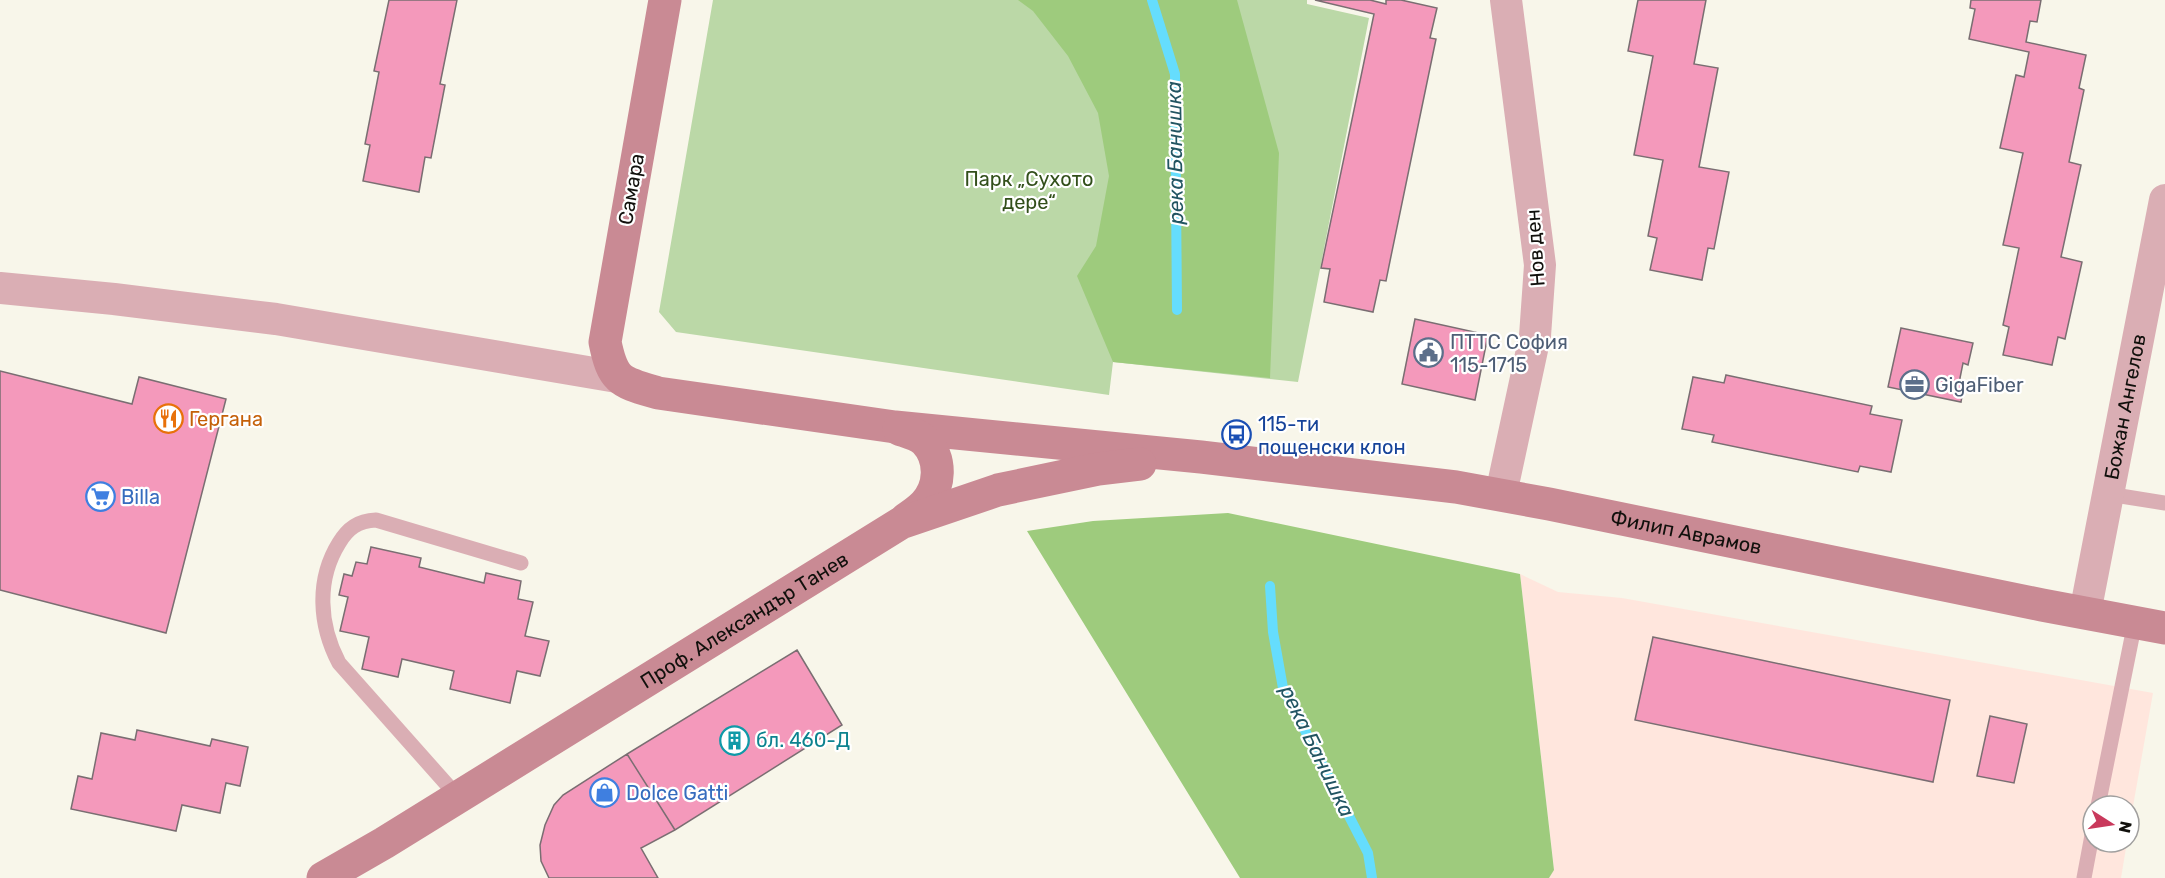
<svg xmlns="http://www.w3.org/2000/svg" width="2165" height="878" font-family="Rubik,sans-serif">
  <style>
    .commercial { fill: #ffe6dd }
    .green { fill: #bbd8a7 }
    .forest { fill: #9ecb7d }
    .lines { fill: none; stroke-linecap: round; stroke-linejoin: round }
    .stream { stroke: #65ddfd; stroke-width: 10 }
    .building { fill: #f499bb; stroke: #7a6e72; stroke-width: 1.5 }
    .lane { stroke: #daaeb4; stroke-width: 15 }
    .street { stroke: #daaeb4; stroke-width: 32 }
    .secondary { stroke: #c98a94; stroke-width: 33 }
    .labels { text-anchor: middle; stroke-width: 4.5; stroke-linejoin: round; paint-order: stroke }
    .park-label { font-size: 20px; fill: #324f1a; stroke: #fff }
    .street-label { font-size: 20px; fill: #11100c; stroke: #fff }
    .service-label { font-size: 20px; fill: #4e5e75; stroke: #fff; text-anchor: start }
    .food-label { font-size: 20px; fill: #c56008; stroke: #fff; text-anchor: start }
    .transit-label { font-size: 20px; fill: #164399; stroke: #fff; text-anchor: start }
    .shop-label { font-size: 20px; fill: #366cbe; stroke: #fff; text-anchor: start }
    .culture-label { font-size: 20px; fill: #0d838f; stroke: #fff; text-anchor: start }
    .water-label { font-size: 21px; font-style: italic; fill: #225562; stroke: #fff }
  </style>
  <rect width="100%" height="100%" fill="#f8f6ea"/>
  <path class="commercial" d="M1520,574L1558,592L1622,598L2153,693L2129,829V806H2093V842H2127L2121,878H1549L1554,869Z"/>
  <path class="green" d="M713,0H1307V4L1369,18L1298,382L1113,362L1109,395L676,332L659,312Z"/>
  <path class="forest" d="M1018,0H1237L1279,153L1270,378L1113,362L1077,276L1096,246L1109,176L1098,113L1068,56L1033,11Z
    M1228,513L1520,574L1554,870L1549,878H1240L1027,531L1093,521Z"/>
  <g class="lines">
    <path class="stream" d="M1152,0L1175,74L1177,310
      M1270,586L1273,632L1283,688L1368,853L1372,878"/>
  </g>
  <path class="building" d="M389,0H457L440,84L445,85L431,158L425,157L419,192L363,181L370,145L365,144L379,72L374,71Z
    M1315,0H1370L1386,4V0H1401L1437,8L1430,38L1436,39L1390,261L1386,281L1380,280L1373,312L1324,302L1330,269L1321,268L1374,14Z
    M1638,0H1706L1694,64L1718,68L1699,167L1729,172L1714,249L1708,248L1702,280L1650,270L1657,238L1648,236L1663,160L1634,155L1653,56L1628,51Z
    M1971,0H2041L2037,22L2030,21L2026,42L2086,55L2079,88L2084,90L2069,162L2081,165L2061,257L2082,262L2065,339L2058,337L2052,365L2003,355L2009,327L2003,325L2019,248L2003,245L2023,153L2000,148L2016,75L2024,77L2029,52L1969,39L1975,9L1970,8Z
    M1415,319L1488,335L1475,400L1402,384Z
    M1901,328L1973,343L1968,365L1963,363L1959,383L1964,384L1961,402L1888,387Z
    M0,371L132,404L139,377L226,399L166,633L0,590Z
    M1726,375L1872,406L1870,414L1902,420L1891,472L1860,466L1858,472L1712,442L1714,435L1682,429L1693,377L1724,383Z
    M371,547L421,558L419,567L484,583L486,573L521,581L518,599L533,602L525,636L549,641L540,676L517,671L510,703L450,689L454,671L402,659L398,677L362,669L369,637L340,631L348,597L339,595L344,574L352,576L356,562L367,564Z
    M1653,637L1950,700L1933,782L1635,720Z
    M797,650L842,725L675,830L627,754Z
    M1990,716L2027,724L2014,783L1977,776Z
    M137,730L210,746L212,739L248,747L240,786L226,783L220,813L182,805L176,831L71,809L78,776L92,779L101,733L135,740Z
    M627,754L675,830L641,848L658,878H549L541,861L540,845L545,825L554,805L563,795Z"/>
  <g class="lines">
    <path class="lane" d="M2108,494L2165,503
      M458,797L339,663C319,625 316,580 339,543C348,528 358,521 376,520L521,563
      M2098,806L2135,622
      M2084,878L2093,830"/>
    <g class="street">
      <path d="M0,288L114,299L276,319L617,377"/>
      <path d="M1501,494L1535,336L1540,265L1506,0"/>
      <path id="s1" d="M2085,613L2165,200"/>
    </g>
    <g class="secondary">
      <path id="s2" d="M665,0L605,342C613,382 621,382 658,393L895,427L1201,457L1456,487L1549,504L2042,605L2165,628"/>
      <path d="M899,429C907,432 919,435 925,441C942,459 941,487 924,505C919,510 912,515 906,519"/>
      <path id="s3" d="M323,878L384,843L901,523L998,490L1098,469L1140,464"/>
    </g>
  </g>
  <defs>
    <symbol id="civic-ring" viewBox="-11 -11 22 22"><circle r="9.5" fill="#fff" stroke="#5c6f8a" stroke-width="1.5"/><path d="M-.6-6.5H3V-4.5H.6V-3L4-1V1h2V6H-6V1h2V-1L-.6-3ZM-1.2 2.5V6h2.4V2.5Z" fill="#5c6f8a"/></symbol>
    <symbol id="office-ring" viewBox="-11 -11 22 22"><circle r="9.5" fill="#fff" stroke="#5c6f8a" stroke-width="1.5"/><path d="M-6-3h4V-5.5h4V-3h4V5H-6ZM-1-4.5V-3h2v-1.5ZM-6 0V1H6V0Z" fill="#5c6f8a"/></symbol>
    <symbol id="restaurant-ring" viewBox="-11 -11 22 22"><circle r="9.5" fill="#fff" stroke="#e8710a" stroke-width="1.5"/><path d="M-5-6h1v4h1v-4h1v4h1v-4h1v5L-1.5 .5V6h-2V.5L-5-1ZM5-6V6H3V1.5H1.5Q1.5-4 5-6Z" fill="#e8710a"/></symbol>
    <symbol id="bus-ring" viewBox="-11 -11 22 22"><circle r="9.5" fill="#fff" stroke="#1a4fb4" stroke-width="1.5"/><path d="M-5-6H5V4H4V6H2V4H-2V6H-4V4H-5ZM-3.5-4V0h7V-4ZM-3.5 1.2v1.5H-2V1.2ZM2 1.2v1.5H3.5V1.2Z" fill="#1a4fb4"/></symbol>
    <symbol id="supermarket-ring" viewBox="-11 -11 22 22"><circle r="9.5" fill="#fff" stroke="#3f7fe0" stroke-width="1.5"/><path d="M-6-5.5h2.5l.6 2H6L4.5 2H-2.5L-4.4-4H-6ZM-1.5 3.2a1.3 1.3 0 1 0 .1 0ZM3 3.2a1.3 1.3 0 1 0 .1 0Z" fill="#3f7fe0"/></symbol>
    <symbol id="building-ring" viewBox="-11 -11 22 22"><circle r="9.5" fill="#fff" stroke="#0f9aa8" stroke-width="1.5"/><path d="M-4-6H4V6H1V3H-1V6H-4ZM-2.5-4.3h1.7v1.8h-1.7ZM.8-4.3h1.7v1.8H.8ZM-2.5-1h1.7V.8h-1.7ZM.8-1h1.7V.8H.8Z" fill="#0f9aa8"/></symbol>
    <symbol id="shop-ring" viewBox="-11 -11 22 22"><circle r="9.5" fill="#fff" stroke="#3f7fe0" stroke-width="1.5"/><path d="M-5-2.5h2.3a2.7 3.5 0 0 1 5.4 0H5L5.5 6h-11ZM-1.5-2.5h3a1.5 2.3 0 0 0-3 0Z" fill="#3f7fe0"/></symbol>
  </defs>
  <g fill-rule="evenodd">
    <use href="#civic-ring" x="1412" y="336" width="33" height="33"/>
    <use href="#office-ring" x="1898" y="368" width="33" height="33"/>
    <use href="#restaurant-ring" x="152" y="402" width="33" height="33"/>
    <use href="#bus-ring" x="1220" y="418" width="33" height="33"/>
    <use href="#supermarket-ring" x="84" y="480" width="33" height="33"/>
    <use href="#building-ring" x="718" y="724" width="33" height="33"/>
    <use href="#shop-ring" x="588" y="776" width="33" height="33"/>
  </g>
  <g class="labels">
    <g class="park-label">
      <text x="1029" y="186">Парк „Сухото<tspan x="1029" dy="23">дере“</tspan></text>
    </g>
    <g class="street-label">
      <text transform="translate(631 189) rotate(-80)" y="7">Самара</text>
      <text transform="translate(1535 248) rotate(-94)" y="7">Нов ден</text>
      <text dy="7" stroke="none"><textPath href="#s1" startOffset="210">Божан Ангелов</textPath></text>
      <text dy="7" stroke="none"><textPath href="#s2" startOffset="1466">Филип Аврамов</textPath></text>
      <text dy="7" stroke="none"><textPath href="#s3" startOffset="494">Проф. Александър Танев</textPath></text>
    </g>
    <g class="service-label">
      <text x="1450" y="349">ПТТС София<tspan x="1450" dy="23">115-1715</tspan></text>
      <text x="1935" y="392">GigaFiber</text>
    </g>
    <g class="food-label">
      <text x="189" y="426">Гергана</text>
    </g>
    <g class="transit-label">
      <text x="1258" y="431">115-ти<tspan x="1258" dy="23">пощенски клон</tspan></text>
    </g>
    <g class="shop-label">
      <text x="121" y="504">Billa</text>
      <text x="626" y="800">Dolce Gatti</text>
    </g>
    <g class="culture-label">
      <text x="756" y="747">бл. 460-Д</text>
    </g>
    <g class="water-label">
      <text transform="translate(1175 153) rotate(-91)" y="7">река Банишка</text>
      <text transform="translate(1317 751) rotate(64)" y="7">река Банишка</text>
    </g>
  </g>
  <g transform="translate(2111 824) rotate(102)"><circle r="28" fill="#ffffff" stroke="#a09f9e" stroke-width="1.5"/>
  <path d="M0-4.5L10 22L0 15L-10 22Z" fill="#c9395c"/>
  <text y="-9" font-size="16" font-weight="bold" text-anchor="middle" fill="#11100c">N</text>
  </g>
</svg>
